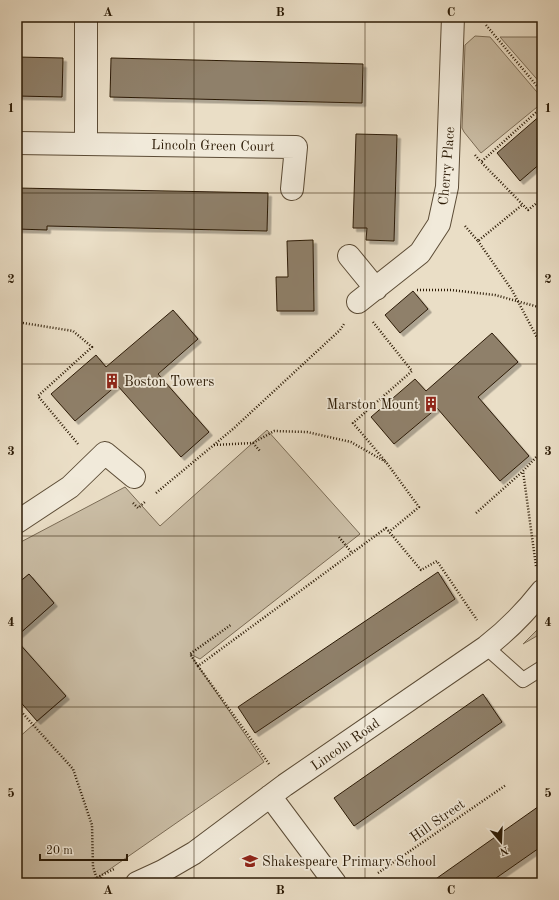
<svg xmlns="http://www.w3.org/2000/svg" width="559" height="900" font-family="'Old Standard TT',serif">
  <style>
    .green { fill: #cabda5; stroke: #7b6c56 }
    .building { fill: #8f806a; stroke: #2c1b06; filter: url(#shadow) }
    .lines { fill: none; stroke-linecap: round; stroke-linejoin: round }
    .service-casing { stroke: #5c4c36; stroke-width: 16 }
    .minor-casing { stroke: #5c4c36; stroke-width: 24 }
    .path { stroke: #2c1b06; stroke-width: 2.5; stroke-dasharray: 1 2; stroke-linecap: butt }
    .service { stroke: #f1eada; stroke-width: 14 }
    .minor { stroke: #f1eada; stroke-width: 22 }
    .grid { fill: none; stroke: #2c1b06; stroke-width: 1; stroke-opacity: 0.55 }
    .labels { text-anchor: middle; stroke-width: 3.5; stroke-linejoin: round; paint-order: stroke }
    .street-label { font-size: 14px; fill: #2c1b06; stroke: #f1eada }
    .poi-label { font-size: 14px; fill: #2c1b06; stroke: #f1eada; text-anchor: start }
    .neatline { fill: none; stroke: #2c1b06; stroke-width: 1.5 }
    .grid-label { font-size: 13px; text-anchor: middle; font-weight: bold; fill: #2c1b06 }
  </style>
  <defs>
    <filter id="shadow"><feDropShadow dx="3.5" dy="3.5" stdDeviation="0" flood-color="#0004"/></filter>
  </defs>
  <rect width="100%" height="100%" fill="#eadec6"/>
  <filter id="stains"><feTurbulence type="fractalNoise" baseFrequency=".005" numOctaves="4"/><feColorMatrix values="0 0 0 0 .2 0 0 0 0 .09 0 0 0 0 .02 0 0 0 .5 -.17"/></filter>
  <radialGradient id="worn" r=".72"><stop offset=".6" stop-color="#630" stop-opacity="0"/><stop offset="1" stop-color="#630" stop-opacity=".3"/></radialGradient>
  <path class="green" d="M475,36L490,37L542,98V103L481,153L464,132L462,128L465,45Z
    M500,37H542V85Z
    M267,430L360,534L200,659L190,654L264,762L90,883H17V739L66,696L17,648V636L54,603L29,574L17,584V544L125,487L160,526Z
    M542,625V633L523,644Z"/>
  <path class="building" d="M17,57L63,58L62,97L17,96Z
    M111,58L363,64L362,103L110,97Z
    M542,114V162L520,181L497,153Z
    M356,134L397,135L394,241L366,240L367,228H353Z
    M17,188L268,193L267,231L47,226V230L17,229Z
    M313,240L314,311H277L276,277H288L287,241Z
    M413,291L428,309L400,333L385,315Z
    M173,310L198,339L158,374L209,432L181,457L117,385L75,421L51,394L96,355L106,367Z
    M492,333L518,362L478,397L529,456L500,481L437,408L394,444L371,417L415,379L426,391Z
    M438,572L455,599L255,733L238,707Z
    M29,574L54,603L17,636V584Z
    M17,641L66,696L37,721L17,698Z
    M483,694L502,722L354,826L334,798Z
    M542,804V846L489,883H430Z"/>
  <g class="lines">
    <defs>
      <path id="service" d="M486,647L523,680L542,668"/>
      <path id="minor" d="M86,17V144
        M17,143L296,147L292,189
        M349,256L376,289
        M358,302L420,253L439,224L447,187L453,17
        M17,522L70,487L105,453L134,477
        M270,796L335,883
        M137,883L163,871L194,853L285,785L486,647C509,629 524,614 542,591"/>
    </defs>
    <use href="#service" class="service-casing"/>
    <use href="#minor" class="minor-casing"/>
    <path class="path" d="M486,25L542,92
      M475,155L481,162
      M538,202L528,210L481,162L542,107
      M465,226L478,241L522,205
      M478,241L512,290L542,347
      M417,290H451L495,295L542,308
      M17,322L73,331L92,347L38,396L78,444
      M373,322L412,371L353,423L386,462
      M253,443L274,431L307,432L351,442L386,462L419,507L389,532
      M214,445L253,443L260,451
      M156,493L233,429L340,330L344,324
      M133,503L138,508L146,501
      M476,513L522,472
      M339,537L352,553
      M536,566L523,471L542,451
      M198,666L190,654L232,624
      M17,707L73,769L92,825L93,867L97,879L101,878L102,883
      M269,764L198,666L386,528L421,570L437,561L477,620
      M378,873L506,785
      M86,883L114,869"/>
    <use href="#service" class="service"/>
    <use href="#minor" class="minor"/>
  </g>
  <path class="grid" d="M194,17V883M365,17V883M17,193H542M17,364H542M17,536H542M17,707H542"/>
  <defs>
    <symbol id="building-bare" viewBox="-9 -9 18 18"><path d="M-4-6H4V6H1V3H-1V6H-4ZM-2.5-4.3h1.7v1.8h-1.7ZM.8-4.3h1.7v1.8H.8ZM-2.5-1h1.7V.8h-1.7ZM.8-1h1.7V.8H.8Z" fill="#8f2418" stroke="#f1eada" stroke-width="2.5" paint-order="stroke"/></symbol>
    <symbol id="school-bare" viewBox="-9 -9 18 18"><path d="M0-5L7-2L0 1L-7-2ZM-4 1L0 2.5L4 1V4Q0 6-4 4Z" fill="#8f2418" stroke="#f1eada" stroke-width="2.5" paint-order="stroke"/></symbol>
  </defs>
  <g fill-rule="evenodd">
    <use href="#building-bare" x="101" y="370" width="22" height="22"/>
    <use href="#building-bare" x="420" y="393" width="22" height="22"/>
    <use href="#school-bare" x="239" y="850" width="22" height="22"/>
  </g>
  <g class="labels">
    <g class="street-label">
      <text transform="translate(213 145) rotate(1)" y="5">Lincoln Green Court</text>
      <text transform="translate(446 166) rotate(-85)" y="5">Cherry Place</text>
      <text transform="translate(345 744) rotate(-35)" y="5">Lincoln Road</text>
      <text transform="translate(437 820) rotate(-35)" y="5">Hill Street</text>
    </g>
    <g class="poi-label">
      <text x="124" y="386">Boston Towers</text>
      <text x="419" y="409" text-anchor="end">Marston Mount</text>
      <text x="262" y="866">Shakespeare Primary School</text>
    </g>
  </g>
  <rect width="559" height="900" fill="none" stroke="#eadec6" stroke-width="44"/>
  <g transform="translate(501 842) rotate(161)" stroke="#f1eada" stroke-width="3" paint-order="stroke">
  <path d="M0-3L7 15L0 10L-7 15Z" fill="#2c1b06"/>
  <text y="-6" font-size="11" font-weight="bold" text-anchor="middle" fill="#2c1b06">N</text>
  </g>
  <path d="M40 854v6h87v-6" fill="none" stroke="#2c1b06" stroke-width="2"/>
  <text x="46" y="854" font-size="12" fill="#2c1b06" stroke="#f1eada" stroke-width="3" paint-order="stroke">20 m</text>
  <rect x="22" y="22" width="515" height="856" class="neatline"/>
  <g class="grid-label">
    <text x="108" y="16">A</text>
    <text x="280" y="16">B</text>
    <text x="451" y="16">C</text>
    <text x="11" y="112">1</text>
    <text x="548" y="112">1</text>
    <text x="11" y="283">2</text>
    <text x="548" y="283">2</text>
    <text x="11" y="455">3</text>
    <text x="548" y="455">3</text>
    <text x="11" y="626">4</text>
    <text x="548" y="626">4</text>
    <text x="11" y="797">5</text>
    <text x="548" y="797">5</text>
    <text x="108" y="894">A</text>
    <text x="280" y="894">B</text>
    <text x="451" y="894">C</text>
  </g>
  <rect width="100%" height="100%" filter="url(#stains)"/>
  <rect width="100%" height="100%" fill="url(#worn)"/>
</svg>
